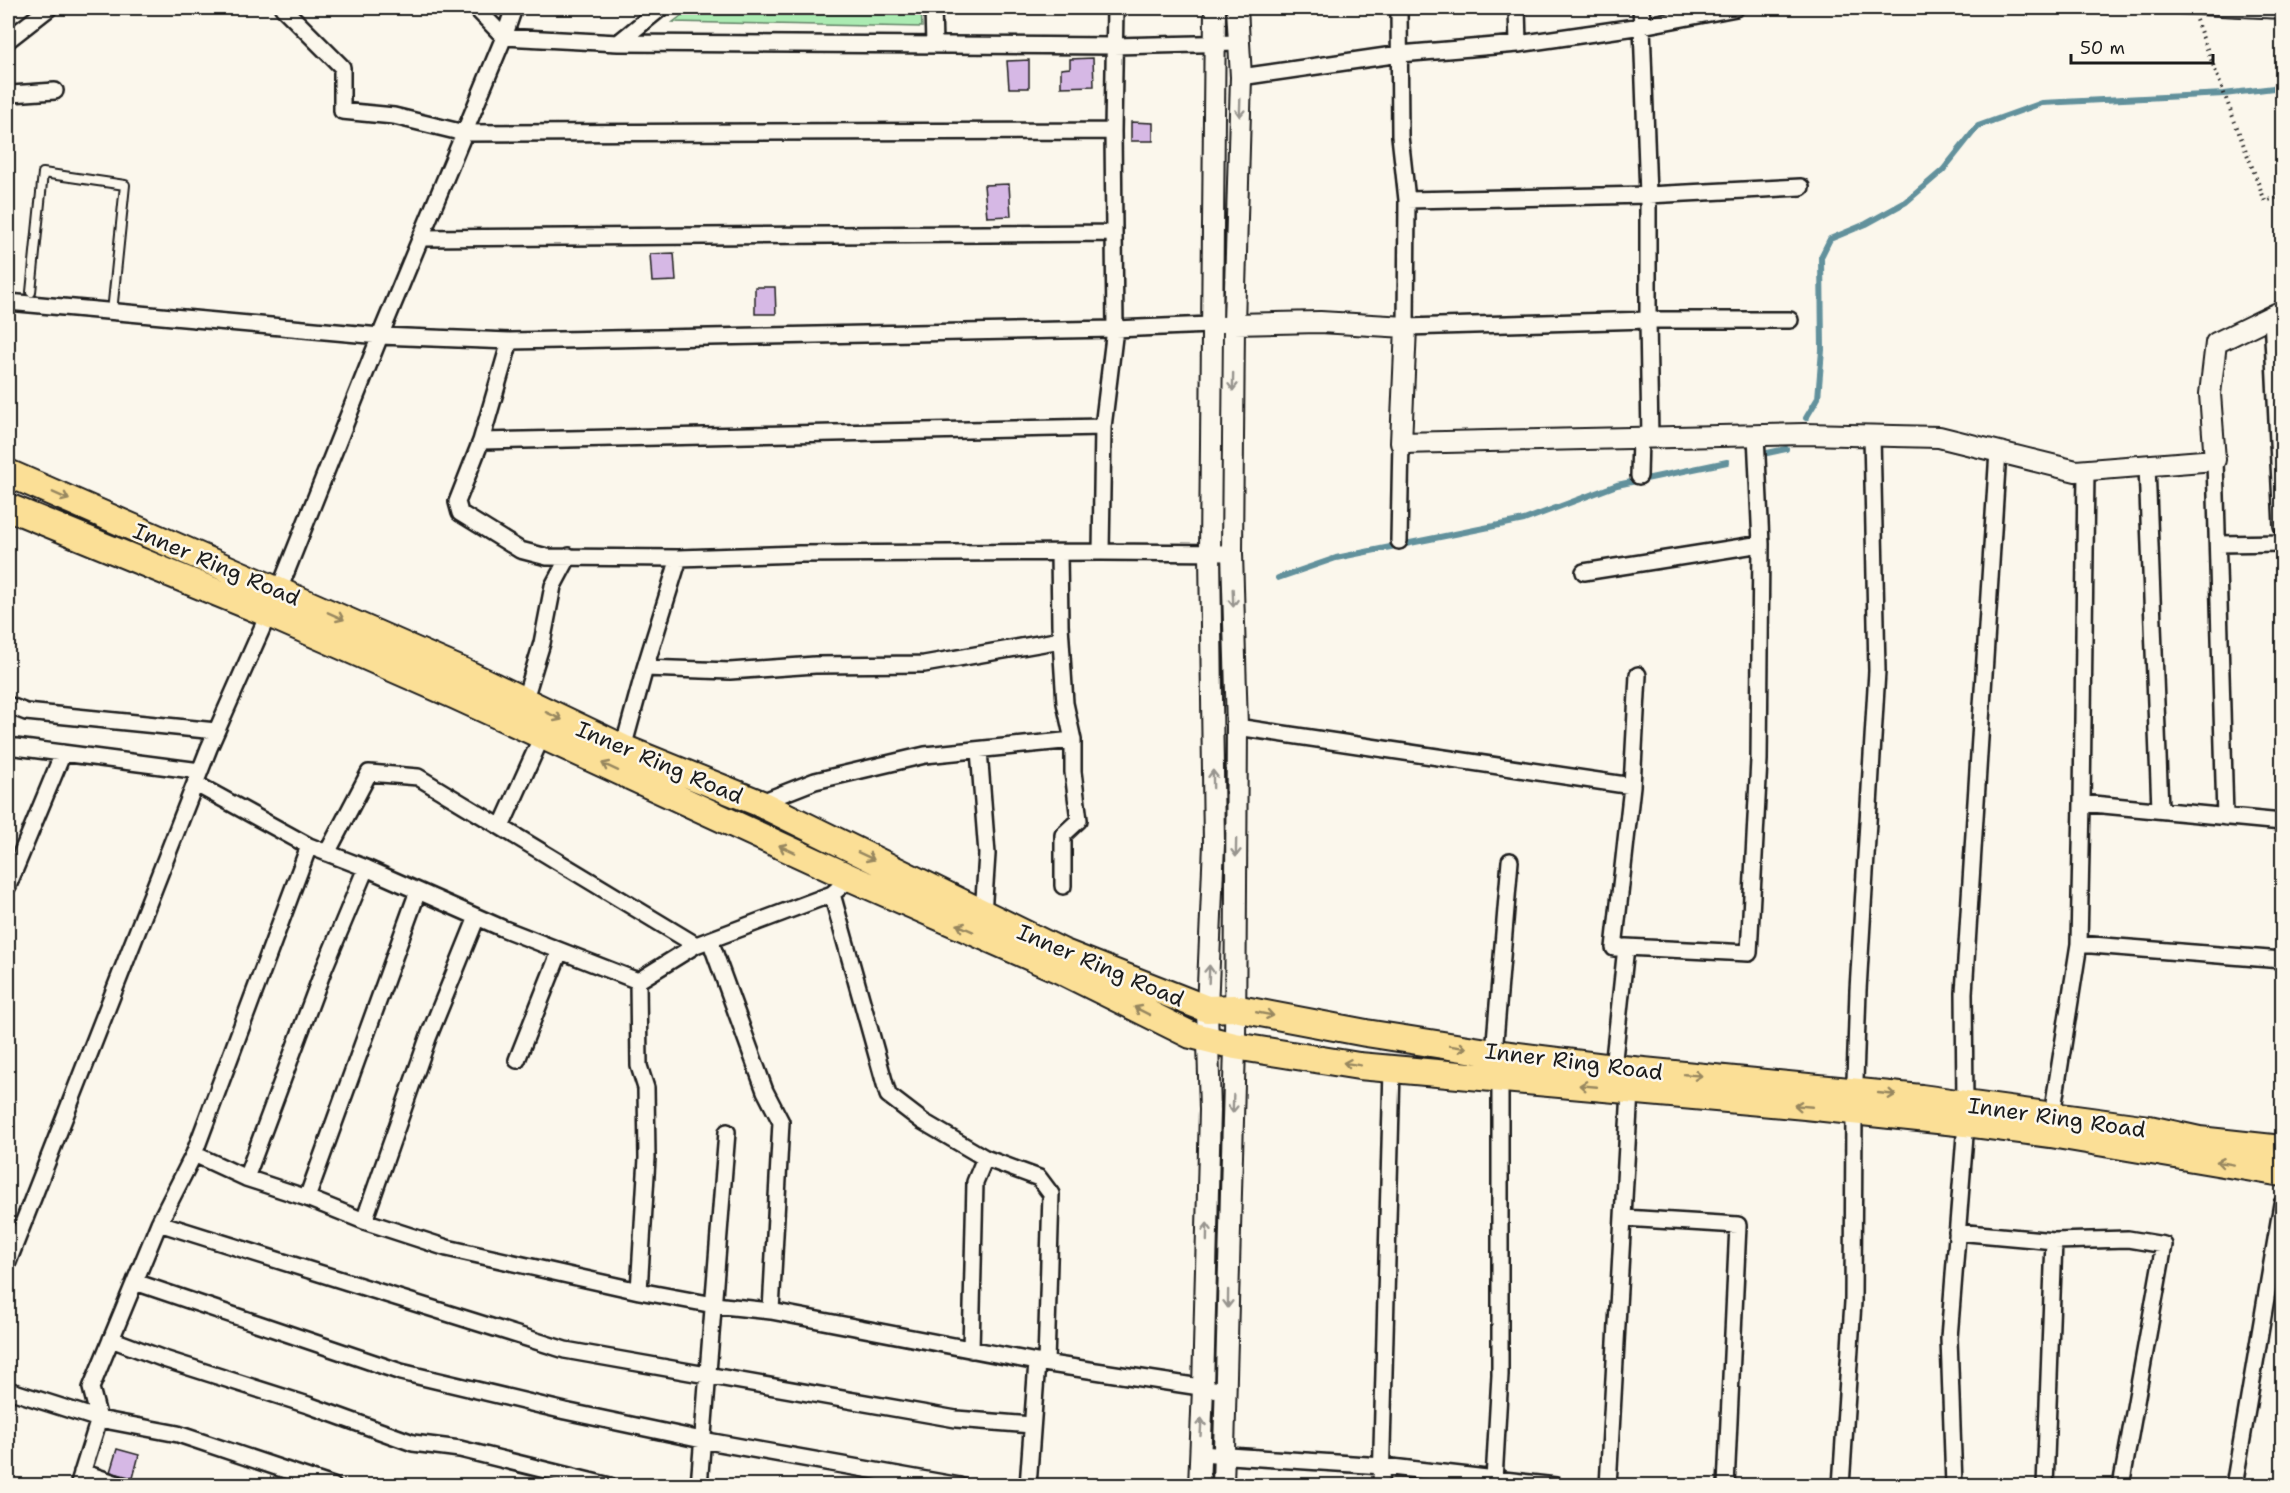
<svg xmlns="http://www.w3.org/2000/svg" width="2290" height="1493" font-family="'Shantell Sans',sans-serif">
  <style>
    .green { fill: #abebb2; stroke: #648467; stroke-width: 1.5 }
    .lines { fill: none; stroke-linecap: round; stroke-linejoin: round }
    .stream { stroke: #62919c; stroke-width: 6 }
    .building { fill: #d6b8e5; stroke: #1c1c1c; stroke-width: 1.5 }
    .service-casing { stroke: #1c1c1c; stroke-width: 12 }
    .minor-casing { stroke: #1c1c1c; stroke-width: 20 }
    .tertiary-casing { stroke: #1c1c1c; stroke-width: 24 }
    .trunk-casing { stroke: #1c1c1c; stroke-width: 30 }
    .path { stroke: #1c1c1c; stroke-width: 4; stroke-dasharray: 1.5 4.5; stroke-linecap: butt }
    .service { stroke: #fbf7ec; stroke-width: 8 }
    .minor { stroke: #fbf7ec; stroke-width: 15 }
    .tertiary { stroke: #fbf7ec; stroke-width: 20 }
    .trunk { stroke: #fbdf96; stroke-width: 26 }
    .path-bridge { stroke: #1c1c1c; stroke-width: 4; stroke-dasharray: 1.5 4.5; stroke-linecap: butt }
    .oneway { stroke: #97948e }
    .oneway2 { stroke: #97875f }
    .labels { text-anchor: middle; stroke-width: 5; stroke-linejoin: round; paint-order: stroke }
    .street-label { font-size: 22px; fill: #1c1c1c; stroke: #fbf7ec }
  </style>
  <rect width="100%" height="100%" fill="#fbf7ec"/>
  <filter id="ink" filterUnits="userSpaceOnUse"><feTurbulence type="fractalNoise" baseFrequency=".0167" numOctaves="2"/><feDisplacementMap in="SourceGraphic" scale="12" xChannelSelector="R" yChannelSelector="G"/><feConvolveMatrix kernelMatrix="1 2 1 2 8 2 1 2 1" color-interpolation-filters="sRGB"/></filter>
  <g filter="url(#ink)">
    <path class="green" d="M692,8H921L922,27L673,22Z"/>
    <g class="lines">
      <path class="stream" d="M1806,418L1818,398L1822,350L1821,257L1830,239L1866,224L1906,202L1943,170L1978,126L2042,103L2224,94L2282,87
        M1758,455L1786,449
        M1278,578L1336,558L1524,520L1617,485L1727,462"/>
    </g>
    <path class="building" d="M1093,58L1094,86L1061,87V69L1070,68V59Z
      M1029,60V88H1009L1007,61Z
      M1131,122L1153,123V141H1131Z
      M1009,184L1011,216L987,217L984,185Z
      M674,253L676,281L652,282L650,254Z
      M755,287H775L776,314H755Z
      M117,1449L139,1455L133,1478L110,1472Z"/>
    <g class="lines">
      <defs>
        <path id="service" d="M2157,8L2282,14
          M31,292L43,173L125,185L112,312"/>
        <path id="minor" d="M283,8L342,67V111L394,116L464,133L1113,131
          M476,8L504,37L618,43L1114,46L1238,43
          M933,8L934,45
          M1399,8L1400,136L1407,200L1406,327L1648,320L1650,438
          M1517,8L1518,44
          M1641,8L1642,26L1736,8
          M8,40L49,8
          M618,43L661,8
          M1241,77L1400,54L1518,44L1642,26L1648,195V320H1790
          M8,93L11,94L55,91
          M1407,200L1648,195L1801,187
          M422,238L1113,233
          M8,302L380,336L510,341L1115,329L1234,324
          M2272,316L2282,526
          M1103,427L481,441L457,502L460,513L520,550L547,557L679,558L799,554L1101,552L1232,553
          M481,441L510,341
          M2215,460L2225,817
          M2147,466L2160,809
          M1639,476L1640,438
          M1399,541L1401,440
          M2218,544L2282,543
          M1101,552L1103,427L1115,329L1113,131L1115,8
          M1584,572L1761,544
          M645,668L730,671L815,665L924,664L1061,640
          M524,702L542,643L553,586L569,556
          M8,705L26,712L216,731
          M1237,727L1632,786L1638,675
          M8,746L200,771
          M623,748L645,668L679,558
          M979,750L987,854L983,914
          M196,784L309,846L366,868L502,928L638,981L696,945L832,894L851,878
          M759,803L815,781L925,755L1073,740L1065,703L1060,625L1059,553
          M2082,803L2086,470
          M501,827L542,736
          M327,853L369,773L418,777L696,945
          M8,886L63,753
          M1063,886V835L1079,820L1073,772V740
          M832,894L888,1095L922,1121L985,1158L1039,1178L1051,1194L1046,1363
          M710,940L765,1091L781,1122L771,1311
          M2079,944L2082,803L2282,822
          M1626,947L1614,948L1632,786
          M638,981L639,1066L646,1088L647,1158L639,1291
          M1494,1053L1510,861
          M517,1060L560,951
          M1613,1068L1626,947L1749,953L1759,760L1761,544L1756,435
          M1965,1104L1964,993L1998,451
          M2052,1115L2079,944L2282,960
          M194,1154L246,1178L307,1198L364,1221L447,1248L639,1291L714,1305L771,1311L1037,1362L1226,1391
          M246,1178L323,971L366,868
          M307,1198L418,891
          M1624,1218L1738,1225L1726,1486
          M364,1221L428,1038L477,917
          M159,1223L565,1350L956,1419L1032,1425
          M1957,1232L2054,1241L2045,1486
          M2054,1241L2128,1239L2164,1245L2121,1486
          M8,1262L209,748L279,590L380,336L504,37L514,8
          M135,1282L401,1372L565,1411L702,1440L960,1486
          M111,1339L164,1359L308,1405L413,1443L460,1449L610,1486
          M971,1350L975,1182L985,1158
          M8,1390L99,1419L178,1434L333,1486
          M1199,1454L1383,1466L1556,1486
          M82,1472L124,1486
          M1494,1480L1500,1375V1078
          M78,1486L99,1419L91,1388L159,1223L194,1154L309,846
          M699,1486L727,1132
          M1028,1486L1037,1362
          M1381,1486L1392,1069
          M1608,1486L1630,1091
          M1841,1486L1853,1302L1854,1111L1858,990L1877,671L1872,435
          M1954,1486L1949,1338L1966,1123
          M2234,1486L2282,1204"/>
        <path id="tertiary" d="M1234,324L1320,322L1406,327L1401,443L1804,434L1939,437L2076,471L2215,460L2210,394L2216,343L2282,311
          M1199,1486L1203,1388L1210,1110L1207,1009L1214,844L1210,553L1215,8
          M1223,1486L1235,1046L1237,727L1232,553L1234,324L1241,77L1237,8"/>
        <path id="trunk" d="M8,473L464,672L623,748L759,803L1062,952L1207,1009L1234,1008L1366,1033L1494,1053L1613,1068L1921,1098L2149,1129L2199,1140L2282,1149
          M8,507L269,614L456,696L851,878L1060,970L1191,1035L1235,1046L1359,1066L1805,1106L1966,1123L2051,1134L2282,1173"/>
      </defs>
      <use href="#service" class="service-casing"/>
      <use href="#minor" class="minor-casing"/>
      <use href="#tertiary" class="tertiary-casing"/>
      <use href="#trunk" class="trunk-casing"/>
      <path class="path" d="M2196,20L2265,201L2282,196"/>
      <use href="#service" class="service"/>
      <use href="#minor" class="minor"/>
      <use href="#tertiary" class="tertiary"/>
      <use href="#trunk" class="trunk"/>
      <path class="path-bridge" d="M2191,8L2194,14"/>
    </g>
    <defs><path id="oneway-shaft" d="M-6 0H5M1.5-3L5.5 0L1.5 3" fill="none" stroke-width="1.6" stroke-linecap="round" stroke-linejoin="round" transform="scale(1.5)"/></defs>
    <g class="oneway">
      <use href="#oneway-shaft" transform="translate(1240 108) rotate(92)"/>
      <use href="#oneway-shaft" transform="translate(1233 382) rotate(91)"/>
      <use href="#oneway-shaft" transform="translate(1233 598) rotate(88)"/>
      <use href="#oneway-shaft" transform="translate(1213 779) rotate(-91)"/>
      <use href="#oneway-shaft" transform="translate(1236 848) rotate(91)"/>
      <use href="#oneway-shaft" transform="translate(1209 974) rotate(-88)"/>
      <use href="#oneway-shaft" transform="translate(1233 1104) rotate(92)"/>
      <use href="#oneway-shaft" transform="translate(1207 1232) rotate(-89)"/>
      <use href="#oneway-shaft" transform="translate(1228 1299) rotate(91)"/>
      <use href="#oneway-shaft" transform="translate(1201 1427) rotate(-87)"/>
    </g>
    <g class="oneway2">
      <use href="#oneway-shaft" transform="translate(61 496) rotate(24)"/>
      <use href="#oneway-shaft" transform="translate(336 616) rotate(24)"/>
      <use href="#oneway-shaft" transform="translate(554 716) rotate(25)"/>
      <use href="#oneway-shaft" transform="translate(610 767) rotate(-155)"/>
      <use href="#oneway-shaft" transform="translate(787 849) rotate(-155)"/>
      <use href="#oneway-shaft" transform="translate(866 856) rotate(25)"/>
      <use href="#oneway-shaft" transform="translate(965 928) rotate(-156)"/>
      <use href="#oneway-shaft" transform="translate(1142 1011) rotate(-153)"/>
      <use href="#oneway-shaft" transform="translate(1265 1014) rotate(11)"/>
      <use href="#oneway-shaft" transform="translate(1458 1047) rotate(9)"/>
      <use href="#oneway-shaft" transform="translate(1352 1064) rotate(-171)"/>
      <use href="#oneway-shaft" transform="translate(1693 1075) rotate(5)"/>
      <use href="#oneway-shaft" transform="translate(1588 1086) rotate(-175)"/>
      <use href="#oneway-shaft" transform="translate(1887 1094) rotate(6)"/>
      <use href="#oneway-shaft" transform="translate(1803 1106) rotate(-175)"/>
      <use href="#oneway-shaft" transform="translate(2225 1163) rotate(-170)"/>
    </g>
  </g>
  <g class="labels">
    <g class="street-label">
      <text transform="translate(217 564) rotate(23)" y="8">Inner Ring Road</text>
      <text transform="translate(660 762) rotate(23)" y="8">Inner Ring Road</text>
      <text transform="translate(1101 965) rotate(23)" y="8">Inner Ring Road</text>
      <text transform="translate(1574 1061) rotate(7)" y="8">Inner Ring Road</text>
      <text transform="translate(2057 1117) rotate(8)" y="8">Inner Ring Road</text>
    </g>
  </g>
  <rect width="2290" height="1493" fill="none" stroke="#fbf7ec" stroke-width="30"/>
  <rect x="15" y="15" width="2260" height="1463" fill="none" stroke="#1c1c1c" stroke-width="2" filter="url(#ink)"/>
  <path d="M2071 54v9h142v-9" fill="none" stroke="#1c1c1c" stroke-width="3"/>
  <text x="2080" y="54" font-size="18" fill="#1c1c1c" stroke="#fbf7ec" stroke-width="4.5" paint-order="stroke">50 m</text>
</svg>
